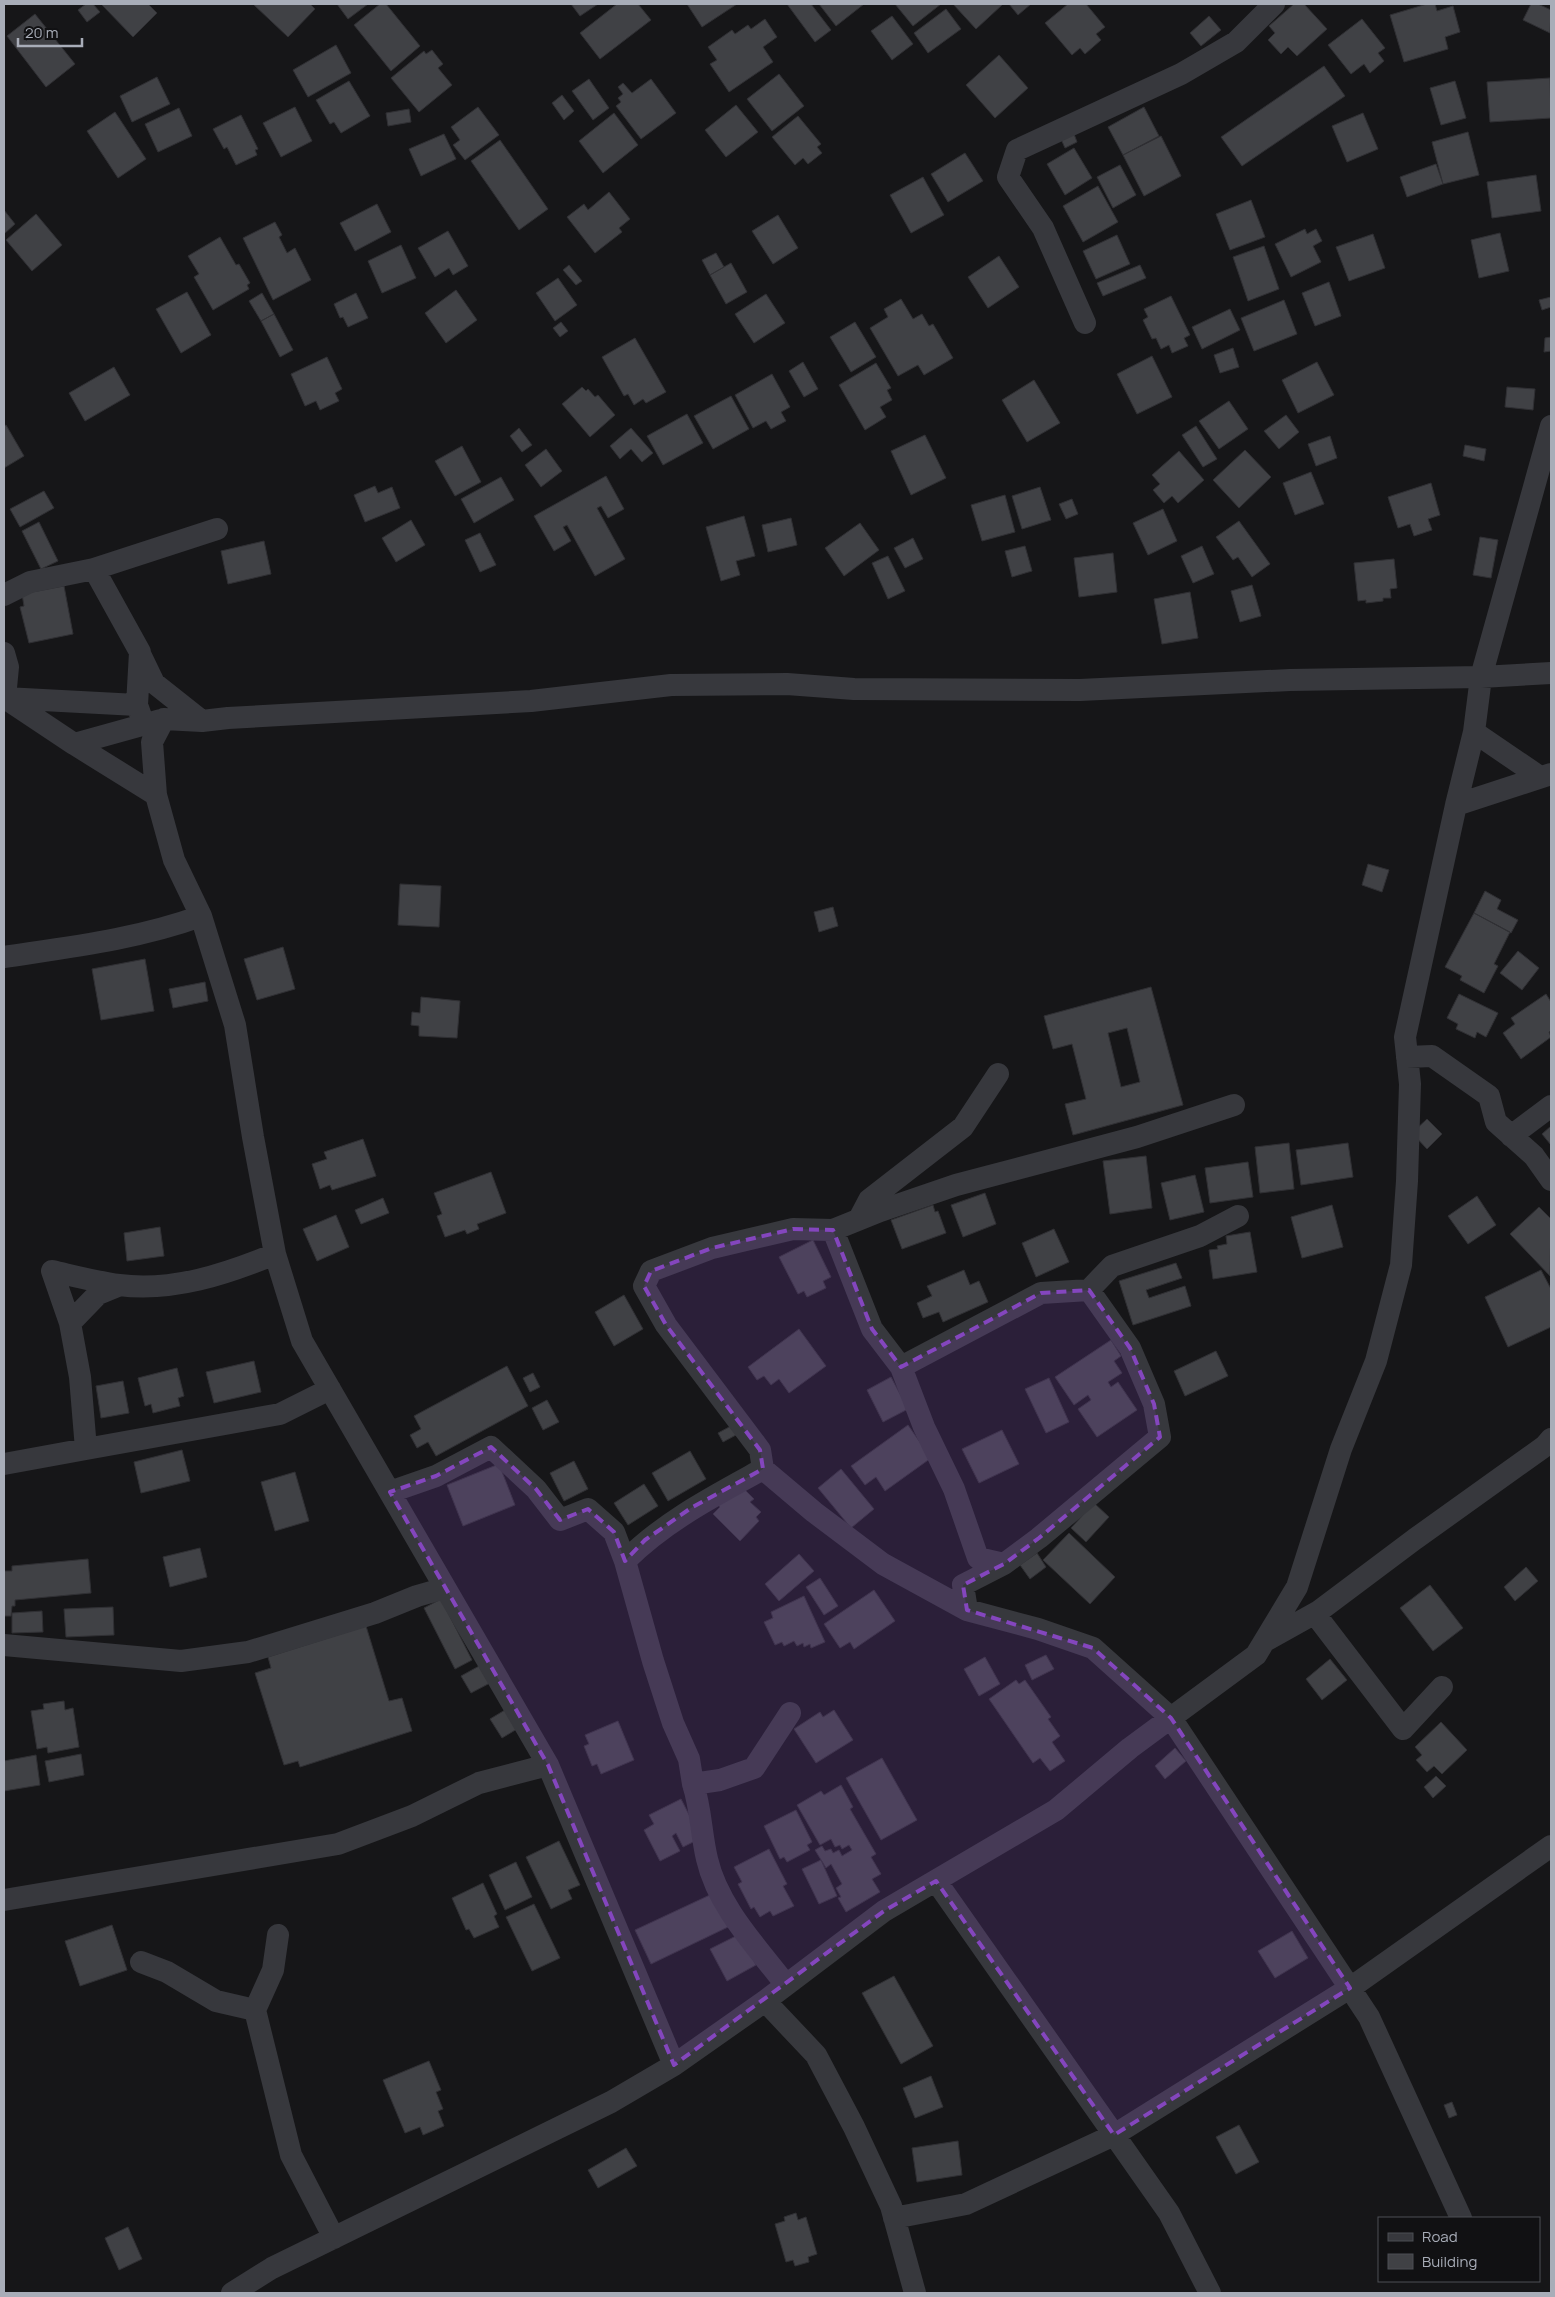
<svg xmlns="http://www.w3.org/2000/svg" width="1555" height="2297" font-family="Manrope,sans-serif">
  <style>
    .building { fill: #404145; stroke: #303034; fill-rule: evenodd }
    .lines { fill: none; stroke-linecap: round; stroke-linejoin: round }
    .street { stroke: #37383d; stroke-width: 22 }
    .marked { fill: #8446be; fill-opacity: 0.2; stroke: #8446be; stroke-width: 4; stroke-dasharray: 10 6; stroke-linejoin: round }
  </style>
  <rect width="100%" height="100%" fill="#161618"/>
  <path class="building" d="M86,4H93L100,12L87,22L78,10Z
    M103,4H148L157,13L133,37L102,5Z
    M253,4H310L315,9L288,37Z
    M337,4H368L348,19Z
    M380,4H386L420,46L391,71L354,25Z
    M571,4H598L580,16Z
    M617,4H638L651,20L600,59L580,33Z
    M687,4H737L702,27Z
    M787,4H811L831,30L815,42Z
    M819,4H864L836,26Z
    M895,4H941L913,26Z
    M953,4H1001L1002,5L976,29Z
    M1009,4H1031L1018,15Z
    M1068,4H1086L1105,27L1096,34L1101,40L1085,54L1080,48L1072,55L1045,23Z
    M1294,4H1304L1327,29L1297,56L1288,47L1281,54L1268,40L1275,33L1269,26Z
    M1427,4H1435L1437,11L1453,6L1460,32L1445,37L1448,49L1404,62L1390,15Z
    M1531,4H1538L1551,10L1550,33L1523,20Z
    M946,9L961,29L928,53L914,33Z
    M35,14L75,64L46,87L7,36Z
    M892,16L913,44L892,60L871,31Z
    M1209,16L1221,30L1201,46L1190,33Z
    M765,19L777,37L763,47L773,62L729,92L710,64L717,60L708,47L732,30L735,34L748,25L751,29Z
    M1362,19L1385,48L1378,53L1384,61L1370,73L1364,64L1351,74L1328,45Z
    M336,45L351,73L308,97L293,70Z
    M432,50L443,64L438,68L452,85L419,112L391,78L424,51L426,54Z
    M999,55L1028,88L995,118L966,85Z
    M1324,66L1345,96L1242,166L1221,137Z
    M779,74L804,106L772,131L747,99Z
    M157,77L170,104L132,122L120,96Z
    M1550,78L1551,118L1490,122L1487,82Z
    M589,79L609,108L593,120L572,91Z
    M651,79L676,113L641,139L616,106L621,102L618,98L623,94L618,87L623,83L632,93Z
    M349,81L370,116L341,133L334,122L330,124L316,100Z
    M1455,81L1466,118L1441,125L1430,88Z
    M562,95L574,111L564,120L552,103Z
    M736,105L758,132L726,157L705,130Z
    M295,107L312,141L281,157L263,123Z
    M478,107L499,135L465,160L453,145L460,140L451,127Z
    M1144,107L1159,136L1123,155L1108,127Z
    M179,108L192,136L158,152L145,124Z
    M409,109L411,122L388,126L386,113Z
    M115,112L146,159L118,178L87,131Z
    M614,113L638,145L603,173L579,141Z
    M1363,113L1378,149L1347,162L1332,126Z
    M241,115L258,149L255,150L257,155L236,165L227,147L224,149L213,129Z
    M798,116L821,144L817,147L822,153L808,164L803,158L795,165L772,137Z
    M1468,132L1479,175L1443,184L1432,142Z
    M444,134L456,159L421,176L409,149Z
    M1074,134L1077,142L1065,148L1061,139Z
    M1161,136L1181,176L1144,196L1123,155Z
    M500,140L548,209L519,230L471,161Z
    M1074,148L1092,178L1065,195L1047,164Z
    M965,153L983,181L948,202L931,174Z
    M1436,164L1443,184L1407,197L1400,177Z
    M1120,165L1136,195L1113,208L1097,177Z
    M1536,175L1541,211L1492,218L1487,182Z
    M923,177L944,215L911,233L890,195Z
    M1098,186L1118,222L1083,242L1063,206Z
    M609,192L630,219L619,228L622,232L595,253L567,217L584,204L588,210Z
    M1251,200L1265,237L1230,250L1216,214Z
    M377,204L391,232L355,251L340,223Z
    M4,210L15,224L4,234Z
    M36,214L62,245L32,271L6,240Z
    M778,215L798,248L773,264L752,231Z
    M275,222L282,235L279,237L287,253L295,248L311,280L273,300L243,238Z
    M1305,229L1307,234L1316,229L1322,241L1313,246L1321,262L1291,277L1275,244Z
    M448,231L468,266L453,275L449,268L435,277L418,248Z
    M1500,233L1509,271L1479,278L1471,240Z
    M1373,234L1385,268L1349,281L1336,247Z
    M1117,235L1130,264L1096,279L1083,251Z
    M220,237L236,265L239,264L250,283L247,285L249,289L213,310L194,277L199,274L188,256Z
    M401,245L416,278L382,293L368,261Z
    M1264,246L1279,289L1248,301L1233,257Z
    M716,253L724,267L710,275L702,260Z
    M999,256L1019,287L988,308L968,277Z
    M731,263L747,292L726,304L710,275Z
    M569,265L582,281L576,285L563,270Z
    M1140,265L1146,278L1103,296L1097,283Z
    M558,278L577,305L555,321L536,293Z
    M1329,282L1341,316L1315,326L1302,293Z
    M456,290L477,320L446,343L425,313Z
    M187,292L211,335L181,353L156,309Z
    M262,293L274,314L261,321L249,301Z
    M356,293L368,318L348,327L343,317L340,318L334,304Z
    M766,294L785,323L754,343L735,314Z
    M1171,296L1190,335L1184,338L1188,346L1172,353L1169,345L1161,349L1156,338L1152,339L1143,320L1148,317L1144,309Z
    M1551,297V307L1542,310L1539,300Z
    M901,299L913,319L922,314L929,326L933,324L953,358L924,375L918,365L898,376L870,328L888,317L884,309Z
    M1284,300L1297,334L1254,351L1241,318Z
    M1230,309L1240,330L1202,349L1192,327Z
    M274,314L293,350L280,357L261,321Z
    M561,322L568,331L560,337L553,328Z
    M855,322L876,357L851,372L830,337Z
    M1551,337V351L1544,352L1545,338Z
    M635,338L666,392L646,403L643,399L634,405L628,394L624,396L602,357Z
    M1233,348L1239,367L1220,373L1214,355Z
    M1152,356L1172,397L1137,414L1117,374Z
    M327,357L342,389L335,393L339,401L320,410L316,401L305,406L291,374Z
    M803,362L818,389L804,397L789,371Z
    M1317,362L1334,395L1298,413L1282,380Z
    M876,363L891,388L887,390L892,400L880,407L886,417L865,430L839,385Z
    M114,367L130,395L85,421L69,393Z
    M772,374L790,407L781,412L786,421L771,429L766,421L753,428L735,395Z
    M1034,380L1060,423L1027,442L1002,400Z
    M582,387L586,391L588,389L595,397L598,395L615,415L590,437L562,404Z
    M1507,387L1535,389L1533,410L1505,407Z
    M731,396L749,429L713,449L694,416Z
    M1229,401L1248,429L1219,449L1199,421Z
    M687,414L703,443L663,465L647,436Z
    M1286,415L1299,432L1279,449L1264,431Z
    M6,425L24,456L4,468V426Z
    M1196,426L1217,459L1203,467L1182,435Z
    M519,428L532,445L522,452L510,436Z
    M631,428L653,453L642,462L631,449L620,459L610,446Z
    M925,435L946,478L911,495L891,451Z
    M1330,436L1337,458L1316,466L1308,444Z
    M1465,445L1486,449L1484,461L1463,456Z
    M462,446L481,482L455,496L435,461Z
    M546,449L562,471L541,487L525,465Z
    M1245,450L1271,477L1239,508L1213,480Z
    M1179,451L1204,480L1178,503L1172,496L1164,503L1153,490L1160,484L1152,475Z
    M1311,472L1324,504L1295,515L1283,483Z
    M606,476L624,509L608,518L601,506L597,508L625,559L595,576L567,525L563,527L571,541L554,551L534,516Z
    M501,477L514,500L474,523L461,499Z
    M1431,483L1440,515L1428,519L1432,530L1414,536L1410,524L1398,528L1388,497Z
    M375,486L378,493L392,487L400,508L365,522L354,495Z
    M1040,487L1051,520L1022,529L1012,496Z
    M44,491L54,508L20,527L10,509Z
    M1005,495L1015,532L982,541L971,505Z
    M1072,499L1078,514L1066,519L1059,504Z
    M1163,509L1177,541L1148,555L1133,523Z
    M744,516L755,556L736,561L740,575L721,581L706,527Z
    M791,518L797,545L768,552L762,525Z
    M411,520L425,545L396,562L382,538Z
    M1239,521L1270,564L1252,577L1238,557L1233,560L1216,537Z
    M39,522L58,561L41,569L22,531Z
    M860,523L879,550L844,576L825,548Z
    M480,533L496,565L480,572L465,540Z
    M1480,537L1498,540L1491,578L1473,575Z
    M913,538L923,559L905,568L894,548Z
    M264,541L271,574L228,584L221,551Z
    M1025,546L1032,571L1012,577L1005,551Z
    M1202,546L1214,574L1193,583L1181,556Z
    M1113,553L1117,592L1079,597L1074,558Z
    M888,556L905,591L888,599L872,563Z
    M1394,559L1397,588L1390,589L1391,598H1383V601L1366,603V600L1358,601L1354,563Z
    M1252,585L1261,616L1240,622L1231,591Z
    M64,586L73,634L29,643L20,607L24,606L22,594Z
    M1190,592L1198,638L1162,644L1154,599Z
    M1368,864L1389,870L1382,892L1362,885Z
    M400,884L441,886L439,927L398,925Z
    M1485,891L1501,900L1497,909L1518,920L1511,933L1474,913Z
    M833,907L838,926L819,932L814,912Z
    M1474,913L1510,932L1494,964L1498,966L1484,993L1460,980L1462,976L1445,967Z
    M283,947L295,989L257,1000L244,959Z
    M1518,951L1539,968L1522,990L1500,973Z
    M145,959L154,1011L101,1020L92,969Z
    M205,982L208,1001L173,1008L169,989Z
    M1151,987L1183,1105L1073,1135L1065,1104L1086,1099L1072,1044L1053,1049L1044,1016ZM1127,1028L1140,1082L1121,1087L1108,1033Z
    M1459,994L1498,1013L1486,1037L1477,1032L1475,1038L1456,1029L1458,1024L1447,1018Z
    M1546,994L1551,1002V1030L1549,1032L1551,1037L1521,1059L1503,1033L1515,1024L1511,1018Z
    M421,997L460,1001L457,1038L419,1036V1026L411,1025L412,1012L420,1013Z
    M1427,1119L1442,1134L1427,1149L1412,1133Z
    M1551,1126V1145L1542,1134Z
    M363,1139L376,1176L332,1190L330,1185L320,1189L312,1164L327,1159L324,1152Z
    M1289,1143L1294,1189L1260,1193L1255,1147Z
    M1348,1143L1353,1177L1301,1185L1296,1150Z
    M1146,1156L1152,1208L1110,1214L1103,1161Z
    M1248,1162L1253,1197L1210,1203L1205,1168Z
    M491,1172L506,1213L477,1224L479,1229L467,1234L465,1230L445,1237L437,1216L442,1214L434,1193Z
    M1195,1175L1204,1212L1170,1220L1161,1183Z
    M985,1193L996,1224L963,1237L951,1205Z
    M1477,1196L1496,1225L1468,1244L1448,1216Z
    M383,1198L389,1213L361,1224L355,1210Z
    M933,1205L935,1212L938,1211L946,1233L902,1249L891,1220Z
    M1332,1205L1343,1247L1302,1258L1291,1217Z
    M1539,1207L1551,1219L1550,1276L1510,1234Z
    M336,1215L349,1247L317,1261L303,1229Z
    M160,1227L164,1256L127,1261L124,1233Z
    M1054,1229L1069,1262L1036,1277L1022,1243Z
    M1250,1232L1257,1272L1213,1279L1209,1250L1218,1249L1217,1246L1227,1244L1226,1236Z
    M813,1240L831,1277L823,1281L826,1288L807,1297L804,1291L798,1294L779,1257Z
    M1176,1263L1182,1278L1146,1290L1149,1298L1185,1286L1191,1306L1133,1325L1119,1281Z
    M964,1270L970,1285L979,1281L988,1302L943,1322L939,1312L923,1318L917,1303L932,1296L927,1286Z
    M1541,1270L1551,1289V1327L1508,1347L1485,1297Z
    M624,1295L643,1329L614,1346L595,1312Z
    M799,1329L826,1366L789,1393L779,1379L771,1385L764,1376L757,1380L748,1367Z
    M1111,1340L1121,1356L1114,1361L1122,1373L1108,1382L1111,1387L1118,1382L1137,1410L1097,1437L1078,1409L1091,1400L1088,1395L1074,1405L1055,1377Z
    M1216,1351L1228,1376L1185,1396L1174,1371Z
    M254,1361L261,1392L214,1403L206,1372Z
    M507,1366L528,1406L436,1456L428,1442L417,1448L410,1435L421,1429L414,1416Z
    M177,1368L184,1396L178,1398L180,1406L153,1413L151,1404L145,1406L138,1378Z
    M533,1373L540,1387L530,1392L523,1378Z
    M891,1377L908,1409L883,1422L867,1390Z
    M1049,1378L1069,1422L1046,1433L1025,1389Z
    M123,1381L129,1413L101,1418L96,1386Z
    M547,1400L559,1422L543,1430L532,1408Z
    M908,1425L931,1458L885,1491L876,1477L865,1485L851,1466Z
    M731,1426L736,1435L723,1442L718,1433Z
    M1002,1430L1019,1464L979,1483L962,1449Z
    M182,1450L190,1481L141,1493L134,1462Z
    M690,1451L706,1479L668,1501L652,1473Z
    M574,1461L588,1489L564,1501L550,1473Z
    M499,1464L515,1505L463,1526L447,1485Z
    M841,1469L874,1509L851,1528L818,1488Z
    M295,1472L309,1521L275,1531L261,1482Z
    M644,1484L658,1506L628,1525L614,1503Z
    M742,1487L754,1499L750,1502L761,1512L756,1517L759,1521L740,1541L713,1514L720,1507L717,1504Z
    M1094,1503L1109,1517L1086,1542L1071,1528Z
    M1069,1533L1115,1577L1090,1604L1043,1560Z
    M200,1548L207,1577L170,1587L163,1557Z
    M1037,1553L1046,1567L1030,1579L1020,1565Z
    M799,1554L814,1571L779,1601L765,1584Z
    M88,1559L91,1593L15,1600V1606H12L11,1616H4V1571H12V1566Z
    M1526,1567L1538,1581L1515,1601L1504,1587Z
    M820,1578L838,1606L824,1615L806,1587Z
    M1430,1585L1463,1628L1433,1651L1400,1608Z
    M874,1590L895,1621L854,1649L850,1642L840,1648L824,1624Z
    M804,1596L825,1642L811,1648L810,1644L804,1647L803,1643L797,1646L794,1641L784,1646L782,1642L775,1645L764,1622L773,1618L771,1612Z
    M441,1599L472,1660L455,1669L424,1608Z
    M113,1607L114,1635L66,1637L64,1609Z
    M42,1611L43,1632L12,1633V1613Z
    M366,1626L389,1701L402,1698L412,1731L300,1767L298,1761L284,1765L255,1673L271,1668L268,1657Z
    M1046,1655L1054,1669L1032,1680L1025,1665Z
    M985,1657L1000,1684L979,1696L964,1669Z
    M1330,1659L1347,1680L1322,1700L1306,1679Z
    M481,1665L490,1683L471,1693L461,1676Z
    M1016,1680L1019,1684L1025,1680L1051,1717L1048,1719L1060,1736L1052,1742L1065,1761L1050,1771L1040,1758L1033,1763L989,1699Z
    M64,1701L65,1710L73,1708L79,1747L48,1753L47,1747L37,1749L31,1711L44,1709L43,1704Z
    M505,1710L517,1729L502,1738L490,1719Z
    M834,1710L853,1740L816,1763L794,1729L820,1712L823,1717Z
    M618,1721L634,1760L601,1774L597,1764L592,1766L584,1746L589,1744L585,1735Z
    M1441,1722L1467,1750L1442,1774L1434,1766L1427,1772L1416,1760L1422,1755L1415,1747Z
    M1175,1748L1186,1761L1165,1779L1155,1766Z
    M81,1754L84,1775L49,1782L45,1761Z
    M36,1755L40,1785L4,1791V1761Z
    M882,1758L917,1820L881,1840L846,1778Z
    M1436,1776L1446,1786L1433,1798L1424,1787Z
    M841,1785L853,1807L850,1809L876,1854L871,1857L881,1874L872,1879L880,1892L846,1912L838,1898L841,1897L836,1888L842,1884L831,1864L826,1868L815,1850L822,1846L825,1851L831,1849L833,1853L839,1850L842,1856L852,1850L849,1845L842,1849L840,1845L835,1847L831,1839L820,1845L797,1805L821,1791L824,1795Z
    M681,1799L701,1838L683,1847L676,1833L672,1836L680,1851L660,1861L644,1830L654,1824L649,1815Z
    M796,1810L812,1842L807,1845L810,1850L787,1862L784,1857L780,1859L764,1826Z
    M559,1841L580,1885L568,1890L572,1899L551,1909L526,1857Z
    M769,1849L787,1884L783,1886L794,1906L773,1916L770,1911L760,1917L754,1907L751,1909L738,1884L742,1882L734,1867Z
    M821,1860L837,1896L819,1904L802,1869Z
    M516,1862L532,1897L505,1910L489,1875Z
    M483,1883L497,1914L494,1916L499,1927L474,1938L469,1929L466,1930L452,1898Z
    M712,1894L728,1927L651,1964L635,1930Z
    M534,1904L560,1958L532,1971L506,1917Z
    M112,1925L127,1970L80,1986L65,1941Z
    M1292,1931L1308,1958L1275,1978L1258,1951Z
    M740,1934L756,1965L727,1981L710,1949Z
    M894,1976L933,2046L901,2064L862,1993Z
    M429,2061L441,2090L436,2092L443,2109L438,2111L444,2126L423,2135L420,2127L405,2133L383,2080Z
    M931,2076L943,2107L915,2118L903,2088Z
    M1452,2102L1457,2115L1449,2118L1444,2105Z
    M1239,2125L1259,2162L1236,2174L1216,2137Z
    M958,2141L962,2175L917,2182L912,2148Z
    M626,2148L637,2166L598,2188L588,2170Z
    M796,2213L798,2220L806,2217L817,2254L808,2257L809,2262L795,2266L793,2260L786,2262L775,2224L785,2221L784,2217Z
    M128,2227L142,2259L119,2270L105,2238Z"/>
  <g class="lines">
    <path class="street" d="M1085,323L1043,228L1008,177L1017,150L1181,74L1236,42L1274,4
      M94,569L140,652L137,705
      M4,595L30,582L94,569L217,529
      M4,653L8,667L5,698L74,744L164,719
      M141,656L154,683L202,721
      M5,698L137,705L144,725
      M1474,732L1540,777
      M74,744L156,795
      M1456,805L1551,774
      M4,957C70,947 138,939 201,916
      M1407,1057L1432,1056L1489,1096L1496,1122L1534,1156L1551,1180
      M1511,1136L1551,1106
      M859,1219L869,1200L963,1127L998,1074
      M833,1230L880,1211L956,1185L1137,1137L1234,1105
      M70,1323L98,1294L120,1285
      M86,1449L280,1414L330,1389
      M4,1464L86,1449L80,1377L70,1323L52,1271C74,1276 97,1282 119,1285C173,1292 226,1274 275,1254
      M763,1469L760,1450L666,1325L644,1286L651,1271L712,1248L793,1229L833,1230L872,1329L901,1367
      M390,1492L436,1476L491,1447L536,1489L560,1520L588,1509L614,1532L625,1561L653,1661L673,1723L689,1759L693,1784
      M625,1561C665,1521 714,1496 763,1469L814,1512L883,1564L967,1610L1038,1629L1093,1648L1171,1718L1369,2017L1461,2218
      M1004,1564L978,1558L954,1489L924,1427L901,1367L1041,1293L1089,1290
      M967,1610L963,1585L1004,1564L1039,1538L1160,1437L1154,1404L1130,1348L1089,1290L1112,1266L1200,1236L1238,1216
      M1315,1614L1403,1729L1442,1687
      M1267,1640L1319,1611L1415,1539L1545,1446L1551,1439
      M4,1645L181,1661L248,1652L375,1613L417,1596L445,1588
      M936,1881L1169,2213L1210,2293
      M4,1900L338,1844L412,1816L479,1783L548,1765
      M278,1935L273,1970L255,2010L291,2155L334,2238
      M141,1962L167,1972L216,2001L255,2010
      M786,1985C757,1947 718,1907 707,1859C701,1834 701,1808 693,1784L720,1780L754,1768L790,1713
      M765,2001L816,2055L854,2127L891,2206L915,2293
      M674,2065L548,1765L302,1341L275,1254L253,1137L235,1025L201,916L174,860L156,795L152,742L164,719L202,721L228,718L531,701L671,685L787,684L854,689L1080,690L1290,680L1481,677L1551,673
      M894,2218L966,2204L1114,2135L1353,1986L1551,1846
      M232,2293L272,2268L611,2102L674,2065L765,2001L884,1911L1056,1810L1130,1748L1256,1655L1297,1587L1341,1449L1376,1361L1401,1265L1407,1181L1410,1084L1405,1037L1456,805L1474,732L1481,677L1551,426"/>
  </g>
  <path class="marked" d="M793,1229L833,1230L872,1329L901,1367L1041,1293L1089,1290L1130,1348L1154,1404L1160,1437L1039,1538L1004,1564L963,1585L967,1610L1093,1648L1171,1718L1350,1988L1114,2135L936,1881L884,1911L674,2065L548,1765L390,1492L436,1476L491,1447L536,1489L560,1520L588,1509L614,1532L625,1561L645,1540L691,1508L763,1469L760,1450L666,1325L644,1286L651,1271L712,1248Z"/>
  <rect width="1555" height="2297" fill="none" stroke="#a8adb8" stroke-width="10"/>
  <rect x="1378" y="2217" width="162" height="65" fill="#111113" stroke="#4d4f55"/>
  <rect x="1388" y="2233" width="25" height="8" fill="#37383d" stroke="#4d4f55"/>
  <text x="1422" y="2242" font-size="15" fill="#a8adb8">Road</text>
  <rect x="1388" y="2254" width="25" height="15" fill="#404145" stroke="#4d4f55"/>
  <text x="1422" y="2267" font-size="15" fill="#a8adb8">Building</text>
  <path d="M18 38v8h64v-8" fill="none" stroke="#a8adb8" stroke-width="2.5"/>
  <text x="25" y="38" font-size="15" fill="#a8adb8" stroke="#111113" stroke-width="4" paint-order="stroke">20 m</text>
</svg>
